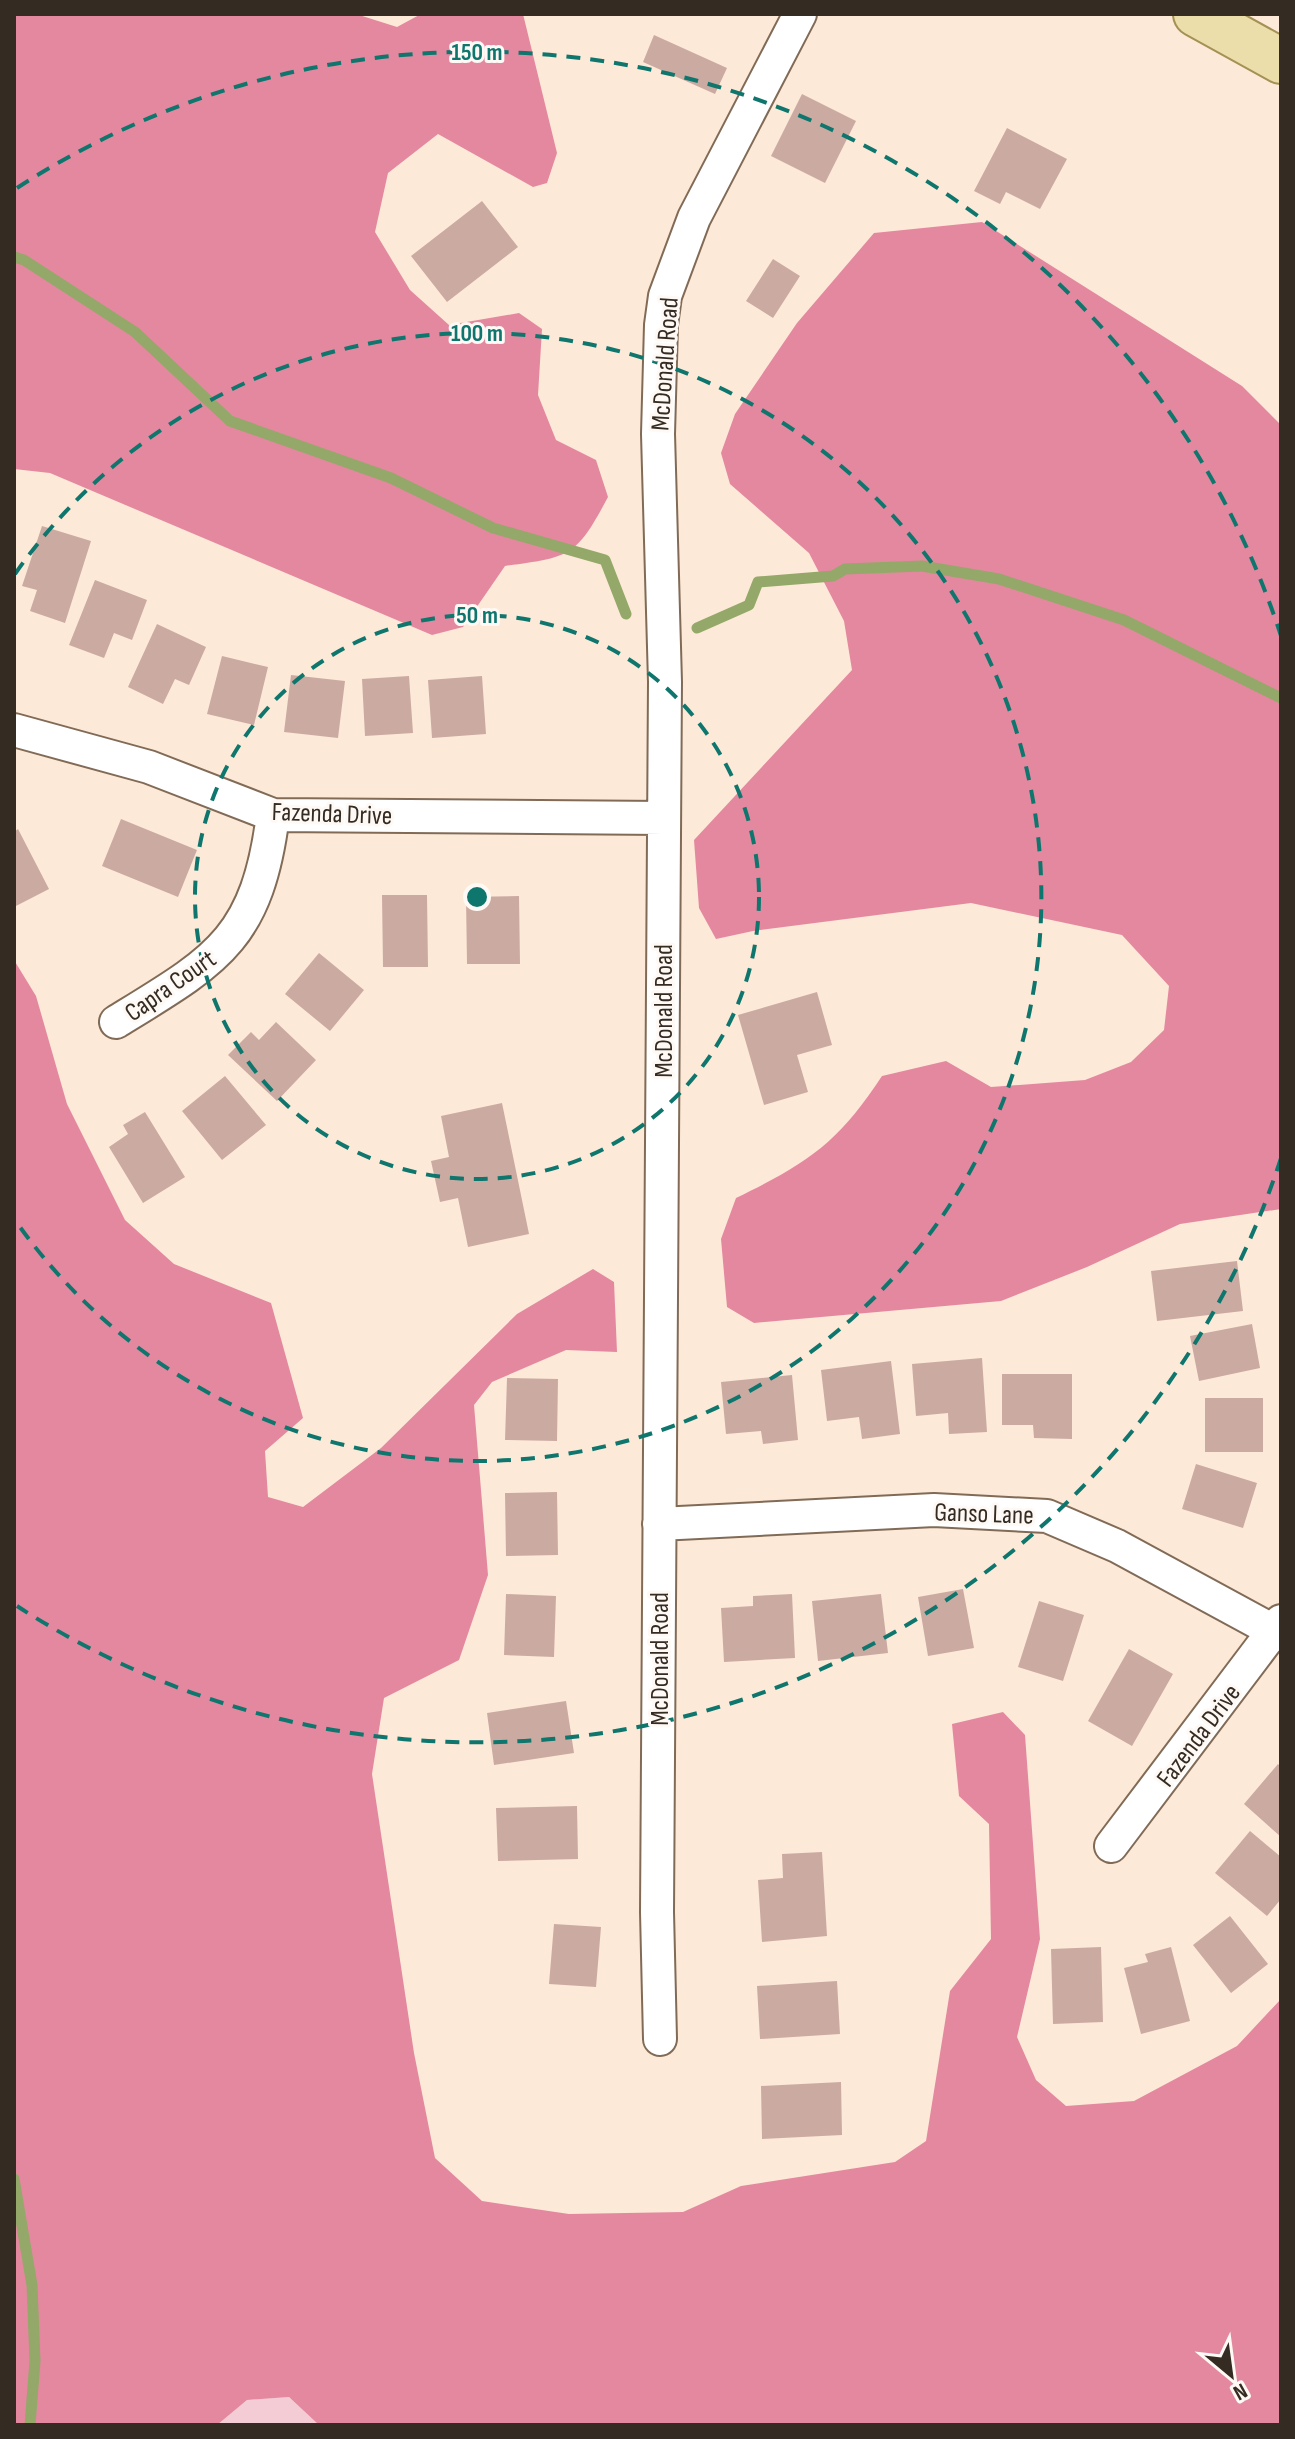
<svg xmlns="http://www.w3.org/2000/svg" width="1295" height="2439" font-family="'Sofia Sans Condensed',sans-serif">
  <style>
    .green { fill: #f3ccd5 }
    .forest { fill: #e488a0 }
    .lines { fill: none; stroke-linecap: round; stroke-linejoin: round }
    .stream { stroke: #94a869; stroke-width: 11 }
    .building { fill: #cbaaa2 }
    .minor-casing { stroke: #816b57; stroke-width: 36 }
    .primary-casing { stroke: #a49155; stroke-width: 48 }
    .minor { stroke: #fff; stroke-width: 32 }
    .primary { stroke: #ecdeaa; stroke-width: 44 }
    .ring { fill: none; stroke: #0f766e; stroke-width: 4; stroke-dasharray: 14 10 }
    .labels { text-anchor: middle; stroke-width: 6; stroke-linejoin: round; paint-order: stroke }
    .street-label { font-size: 26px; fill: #342b22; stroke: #fef9f5 }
    .centre { fill: #0f766e; stroke: #fef9f5; stroke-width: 4 }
    .ring-label { font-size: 24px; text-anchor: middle; font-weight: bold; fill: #0f766e; stroke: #fef9f5; stroke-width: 6; stroke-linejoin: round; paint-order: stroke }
  </style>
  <rect width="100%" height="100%" fill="#fde9d7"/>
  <path class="green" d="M289,2397L319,2425H217L247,2400Z"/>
  <path class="forest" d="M14,14H356L397,27L421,14H523L557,153L547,183L533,187L438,134L388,173L375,232L410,290L449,325L519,313L542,329L538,395L556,440L596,460L608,497C576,557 571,557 505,566L463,627L432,635L50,473L14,469Z
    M982,222L1242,386L1281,425V1209L1180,1224L1087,1267L1001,1301L754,1323L727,1307L721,1239L736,1198C808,1163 838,1143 882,1076L946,1061L991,1087L1085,1080L1131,1062L1164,1030L1169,986L1122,935L971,903L753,931L716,939L699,908L694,840L852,670L844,621L809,553L730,484L721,453L735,414L797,323L874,233Z
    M14,960L36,996L67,1104L125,1220L174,1264L271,1303L303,1418L265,1451L268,1497L303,1507L381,1448L517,1314L593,1269L614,1282L617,1352L566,1350L492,1382L474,1405L488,1575L459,1660L384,1698L372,1774L414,2053L435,2158L482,2201L569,2214L683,2212L741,2186L895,2162L926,2141L950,1991L991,1939L989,1824L959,1796L952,1724L1003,1712L1025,1735L1040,1939L1017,2037L1036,2080L1066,2106L1134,2101L1237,2046L1281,1999V2425H319L289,2397L247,2400L217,2425H14Z"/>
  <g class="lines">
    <path class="stream" d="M14,257L24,260L135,332L230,421L391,478L493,528L605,560L626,614
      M697,628L749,605L758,582L833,576L845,569L922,566L999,579L1124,620L1281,698
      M14,2179L32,2285L35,2361L30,2425"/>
  </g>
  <path class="building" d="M654,35L727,68L715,94L643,62Z
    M802,94L856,121L825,183L771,156Z
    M1007,128L1067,159L1040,209L1006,192L1000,204L974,191Z
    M482,201L518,247L447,302L411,256Z
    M773,259L800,276L773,318L746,301Z
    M42,526L91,541L65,623L30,611L37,590L22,586Z
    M95,580L147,600L132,640L114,633L104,658L69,645Z
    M157,624L206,647L189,685L175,679L163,704L128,687Z
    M222,656L268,667L254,725L207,714Z
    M291,675L345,681L338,738L284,732Z
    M409,676L413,733L365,736L362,679Z
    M482,676L486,734L432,738L428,680Z
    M121,819L197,850L178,897L102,866Z
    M18,829L49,889L14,907V832Z
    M382,895H427L428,967H383Z
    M519,896L520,964H467L466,897Z
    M319,953L364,990L330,1031L285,994Z
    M817,992L832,1045L797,1055L808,1092L764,1105L738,1015Z
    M276,1022L316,1060L277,1101L228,1055L251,1032L259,1040Z
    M225,1076L266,1125L222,1160L182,1111Z
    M502,1103L529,1234L468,1247L458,1198L440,1202L431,1161L449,1157L441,1116Z
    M145,1112L185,1177L143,1203L109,1147L128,1134L123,1125Z
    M1237,1261L1243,1311L1157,1321L1151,1271Z
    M1252,1324L1260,1368L1199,1381L1190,1336Z
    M982,1358L987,1432L949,1434L948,1413L916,1416L912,1364Z
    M891,1361L900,1434L862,1439L859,1417L827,1421L821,1370Z
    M1002,1374H1072V1439L1034,1438L1033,1425H1002Z
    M792,1375L798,1440L763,1444L761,1431L726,1434L721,1382Z
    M507,1378L558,1379L557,1441L505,1440Z
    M1205,1398H1263V1452H1205Z
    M1196,1464L1257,1483L1243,1528L1182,1509Z
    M557,1492L558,1555L506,1556L505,1493Z
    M963,1589L974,1648L928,1656L918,1597Z
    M506,1594L556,1596L554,1657L504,1655Z
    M792,1594L795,1658L724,1662L721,1608L753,1606V1596Z
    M881,1594L888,1653L818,1661L812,1601Z
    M1039,1601L1084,1615L1063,1681L1018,1667Z
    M1129,1649L1173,1674L1132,1746L1088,1721Z
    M566,1701L574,1753L494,1765L487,1713Z
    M1278,1764L1281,1767V1837L1244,1804Z
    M577,1806L578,1859L498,1861L496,1808Z
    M1250,1831L1281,1857V1899L1267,1916L1215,1873Z
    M822,1852L827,1936L762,1942L758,1880L783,1878L782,1854Z
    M1230,1916L1268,1964L1231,1993L1193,1945Z
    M554,1924L601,1927L596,1987L549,1984Z
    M1101,1947L1103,2022L1053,2024L1051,1949Z
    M1171,1947L1190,2021L1141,2034L1124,1968L1148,1962L1145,1954Z
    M837,1981L840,2034L760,2039L757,1986Z
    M841,2082L842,2135L762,2139L761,2086Z"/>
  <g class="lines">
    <defs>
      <path id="minor" d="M14,730L149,767L273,815L664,818
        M116,1022C217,960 257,940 273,815
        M659,1524L934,1510L1047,1516L1117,1546L1281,1635
        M1111,1846L1281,1621
        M660,2039L657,1912L665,682L658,434L661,325L665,296L694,218L800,14"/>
      <path id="primary" d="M1196,14L1281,61"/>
    </defs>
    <use href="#minor" class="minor-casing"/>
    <use href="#primary" class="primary-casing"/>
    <use href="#minor" class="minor"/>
    <use href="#primary" class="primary"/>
  </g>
  <g class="ring">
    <circle cx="477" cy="897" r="282"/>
    <path d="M15 574A564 564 0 1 1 15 1220"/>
    <path d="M1281 1158A845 845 0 0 1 17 1606M17 188A845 845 0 0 1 1281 636"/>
  </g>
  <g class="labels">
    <g class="street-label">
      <text transform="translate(664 364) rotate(-86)" y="9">McDonald Road</text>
      <text transform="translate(332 813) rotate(2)" y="9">Fazenda Drive</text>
      <text transform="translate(170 985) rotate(-35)" y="9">Capra Court</text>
      <text transform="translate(663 1011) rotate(-90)" y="9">McDonald Road</text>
      <text transform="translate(984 1513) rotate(2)" y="9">Ganso Lane</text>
      <text transform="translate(659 1659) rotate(-90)" y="9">McDonald Road</text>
      <text transform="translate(1198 1735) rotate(-53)" y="9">Fazenda Drive</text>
    </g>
  </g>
  <circle cx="477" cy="897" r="12" class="centre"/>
  <g class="ring-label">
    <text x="477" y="60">150 m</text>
    <text x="477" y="341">100 m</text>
    <text x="477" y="623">50 m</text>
  </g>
  <rect width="1295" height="2439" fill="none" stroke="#342b22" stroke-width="32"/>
  <g transform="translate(1231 2375) rotate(151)" stroke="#fef9f5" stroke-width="6" paint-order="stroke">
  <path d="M0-6L14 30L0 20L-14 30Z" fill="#342b22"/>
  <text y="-12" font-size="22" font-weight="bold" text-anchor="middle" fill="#342b22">N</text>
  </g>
</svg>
